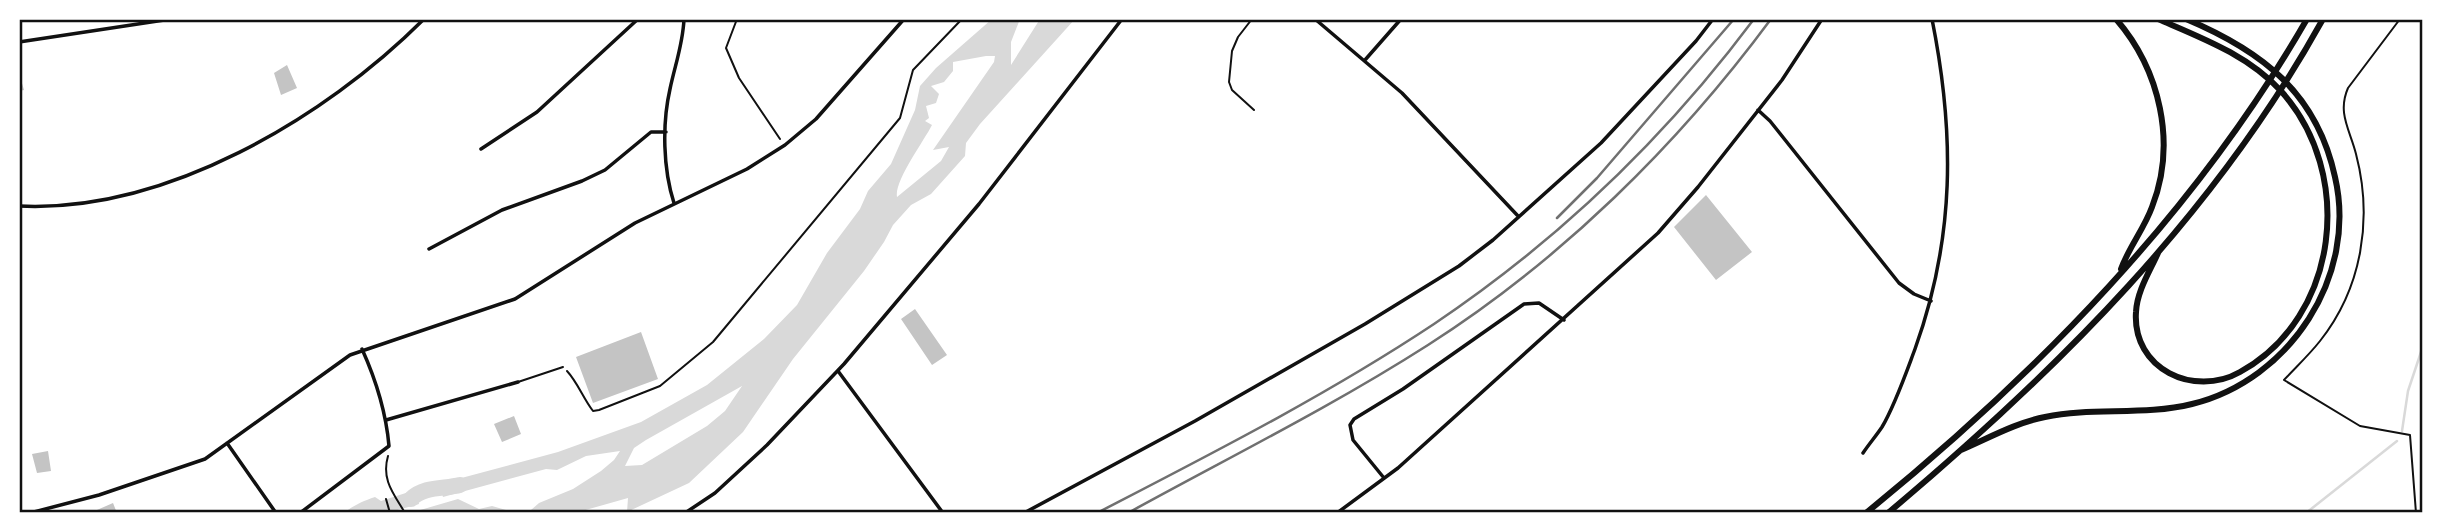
<svg xmlns="http://www.w3.org/2000/svg" width="2442" height="532" font-family="'PT Sans Narrow',sans-serif">
  <style>
    .water { fill: #d9d9d9; fill-rule: evenodd }
    .lines { fill: none; stroke-linecap: round; stroke-linejoin: round }
    .stream { stroke: #d9d9d9; stroke-width: 2.5 }
    .river { stroke: #d9d9d9; stroke-width: 16 }
    .building { fill: #c4c4c4 }
    .path { stroke: #111; stroke-width: 2 }
    .service { stroke: #111; stroke-width: 2 }
    .minor { stroke: #111; stroke-width: 3.5 }
    .trunk { stroke: #111; stroke-width: 6 }
    .rail { stroke: #707070; stroke-width: 2.5 }
    .neatline { fill: none; stroke: #111; stroke-width: 2.5 }
  </style>
  <rect width="100%" height="100%" fill="#fff"/>
  <path class="water" d="M992,19H1020L1011,42V65L1040,19H1075L980,124L966,143L965,156L931,194L911,205L893,225L884,242L864,271L793,359L743,432L689,483L627,512L628,498L575,513H410L458,499L479,509L492,506L506,510H531L539,503L573,489L601,471L614,460L620,451L586,456L557,470L546,469L443,497L439,484L558,452L641,422L707,385L764,339L797,305L827,253L860,209L868,191L891,164L915,110L920,86L936,68ZM986,56H995L994,62L933,150L949,147L941,161L897,197C894,181 924,141 932,125L925,121L929,118L926,106L936,103L939,94L931,86L944,82L953,71V62ZM742,386L725,411L707,426L642,465L625,466L634,448L646,440Z
    M415,490L419,504L387,513H344C354,505 363,501 375,497L381,501Z"/>
  <g class="lines">
    <path class="stream" d="M2402,431L2408,391L2423,346
      M2306,513L2397,441"/>
    <path class="river" d="M411,499C424,486 444,489 460,485"/>
  </g>
  <path class="building" d="M287,65L297,88L281,95L274,73Z
    M19,73L24,90L19,91Z
    M1706,195L1752,252L1716,280L1674,227Z
    M915,309L947,355L932,365L901,319Z
    M641,332L658,379L593,403L576,357Z
    M514,416L521,434L502,442L494,424Z
    M48,451L51,471L37,473L32,454Z
    M113,503L117,513H90Z"/>
  <g class="lines">
    <path class="path" d="M737,19L726,48L739,78L780,139
      M2400,19L2348,88C2337,113 2350,130 2356,154C2373,219 2362,288 2320,341C2309,355 2296,367 2284,380L2360,426L2410,435L2416,513
      M567,371C578,383 583,398 593,411L599,410L660,386L713,342L900,118L913,70L962,19
      M388,456C381,480 394,494 405,513
      M386,499L390,513"/>
    <path class="service" d="M1252,19L1238,37L1232,51L1229,82L1232,90L1254,110
      M518,382L563,367"/>
    <path class="minor" d="M1315,19L1402,93L1518,216
      M19,42L171,19
      M1365,60L1401,19
      M1758,110L1770,121L1899,283L1914,294L1931,301
      M481,149L537,112L638,19
      M674,203C663,169 662,124 670,89C675,65 683,44 684,19
      M19,206C165,213 324,119 424,19
      M429,249L502,210L582,181L605,170L651,132H666
      M838,371L943,513
      M386,420L518,382
      M227,443L276,513
      M1863,453C1869,444 1876,436 1882,427C1895,405 1906,373 1915,349C1955,238 1955,134 1932,19
      M1384,478L1353,440L1350,425L1354,419L1403,389L1524,304L1539,303L1564,320
      M30,513L99,495L205,459L350,355L515,299L635,223L747,169L785,145L816,119L904,19
      M300,513L389,446C386,412 376,380 362,349
      M685,513L715,493L767,445L844,364L979,204L1122,19
      M1024,513L1195,421L1365,324L1459,266L1493,240L1601,143L1696,41L1713,19
      M1337,513L1398,468L1658,233L1698,187L1782,80L1822,19"/>
    <path class="trunk" d="M2116,19C2160,70 2177,143 2152,207C2144,229 2129,247 2121,269
      M2158,253C2150,271 2137,291 2136,312C2132,369 2194,398 2240,372C2340,317 2355,173 2281,91C2248,55 2202,38 2158,19
      M1961,450C1989,438 2015,423 2045,417C2093,407 2144,416 2192,404C2290,380 2358,276 2335,177C2317,93 2262,51 2186,19
      M1866,513C2037,374 2196,212 2307,19
      M1888,513C2057,371 2215,214 2323,19"/>
    <path class="rail" d="M1557,218L1597,178L1734,19
      M1097,513C1211,454 1327,395 1434,324C1556,242 1665,138 1754,19
      M1128,513C1228,458 1331,407 1428,345C1561,260 1677,146 1771,19"/>
  </g>
  <rect width="2442" height="532" fill="none" stroke="#ffffff" stroke-width="42"/>
  <rect x="21" y="21" width="2400" height="490" class="neatline"/>
</svg>
